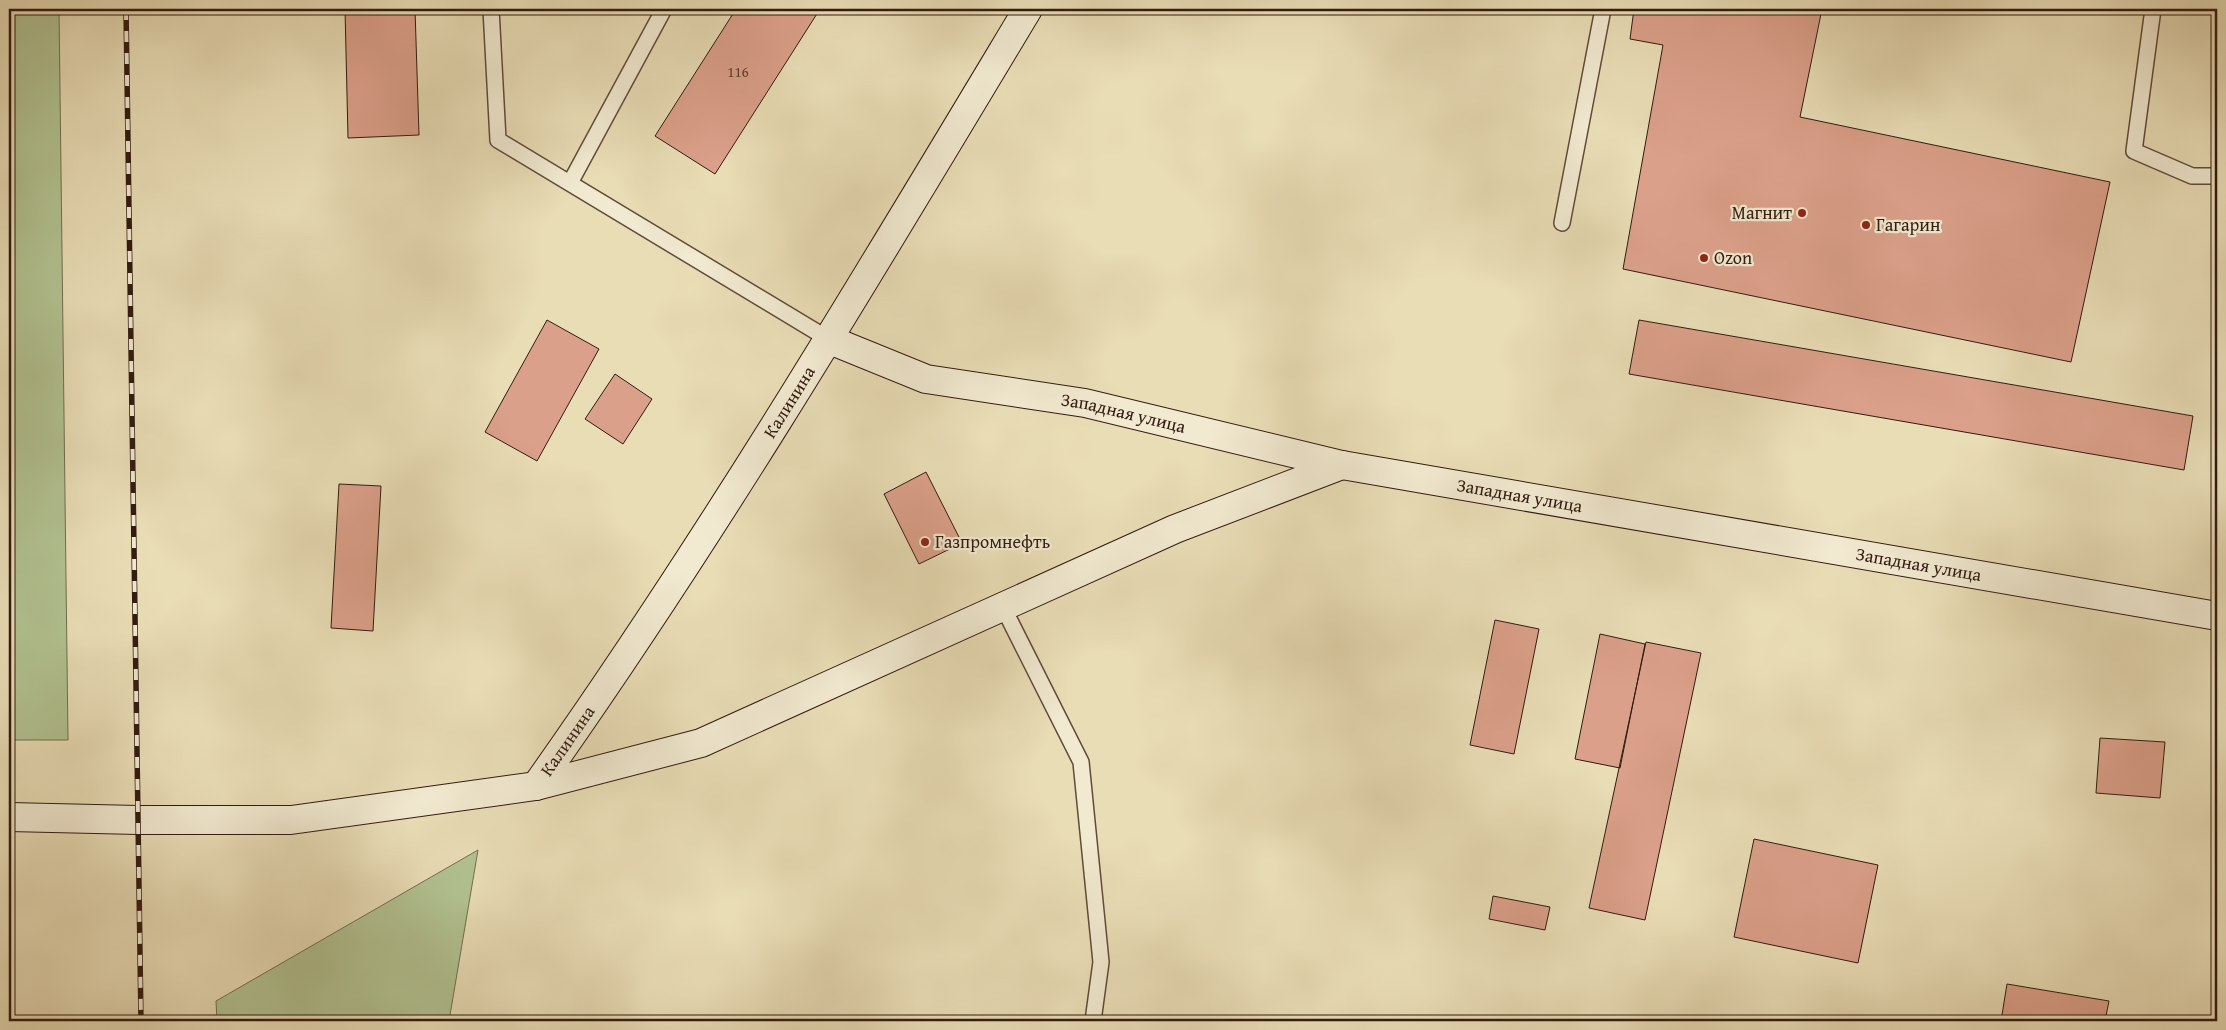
<svg xmlns="http://www.w3.org/2000/svg" width="2226" height="1030" font-family="'Gentium Book Plus',serif">
  <style>
    .green { fill: #b2c291; stroke: #726e51 }
    .building { fill: #dba08a; stroke: #321b11 }
    .lines { fill: none; stroke-linecap: round; stroke-linejoin: round }
    .lane-casing { stroke: #604c3a; stroke-width: 18 }
    .secondary-casing { stroke: #321b11; stroke-width: 30 }
    .lane { stroke: #f1e9d0; stroke-width: 15 }
    .secondary { stroke: #f1e9d0; stroke-width: 28 }
    .rail-casing { stroke: #321b11; stroke-width: 5.5 }
    .rail { stroke: #f1e9d0; stroke-width: 4; stroke-dasharray: 11; stroke-linecap: butt }
    .poi-dot { fill: #8f2418; stroke: #f1e9d0; stroke-width: 2 }
    .labels { text-anchor: middle; stroke-width: 4.5; stroke-linejoin: round; paint-order: stroke }
    .number-label { font-size: 15px; fill: #5c3c2f }
    .poi-label { font-size: 18px; fill: #321b11; stroke: #f1e9d0; text-anchor: start }
    .street-label { font-size: 18px; fill: #321b11; stroke: #f1e9d0 }
  </style>
  <rect width="100%" height="100%" fill="#e9ddb6"/>
  <filter id="stains"><feTurbulence type="fractalNoise" baseFrequency=".004" numOctaves="4"/><feColorMatrix values="0 0 0 0 .2 0 0 0 0 .09 0 0 0 0 .02 0 0 0 .5 -.17"/></filter>
  <radialGradient id="worn" r=".72"><stop offset=".6" stop-color="#630" stop-opacity="0"/><stop offset="1" stop-color="#630" stop-opacity=".3"/></radialGradient>
  <path class="green" d="M9,9H59L68,740H9Z
    M478,850L449,1021H217L216,1001Z"/>
  <path class="building" d="M345,9H415L419,135L348,138Z
    M736,9H820L715,174L655,136Z
    M1634,9H1822L1800,117L2110,182L2071,362L1623,269L1663,45L1630,39Z
    M547,320L599,349L537,461L485,432Z
    M1639,320L2193,416L2184,470L1629,374Z
    M615,374L652,399L623,444L585,419Z
    M926,472L962,543L919,564L884,494Z
    M339,484L381,486L373,631L331,628Z
    M1495,620L1539,629L1514,754L1470,745Z
    M1600,634L1645,644L1620,768L1575,759Z
    M1646,642L1701,653L1645,920L1589,908Z
    M2100,738L2165,742L2160,798L2096,793Z
    M1754,839L1878,865L1858,963L1734,937Z
    M1493,896L1550,907L1545,930L1489,919Z
    M2007,984L2109,1001L2105,1021H2001Z"/>
  <g class="lines">
    <defs>
      <path id="lane" d="M491,9L498,140L830,340
        M2153,9L2134,151L2192,176H2217
        M570,183L664,9
        M1562,223L1603,9
        M1003,607L1081,762L1101,962L1093,1021"/>
      <g id="secondary">
        <path id="s1" d="M830,340L926,379L1085,403L1342,465L2217,616"/>
        <path id="s2" d="M536,786C713,536 870,272 1028,9"/>
        <path d="M9,817L138,820H291L536,786L701,743L1175,529L1342,465"/>
      </g>
    </defs>
    <use href="#lane" class="lane-casing"/>
    <use href="#secondary" class="secondary-casing"/>
    <use href="#lane" class="lane"/>
    <use href="#secondary" class="secondary"/>
    <defs>
      <path id="rail" d="M126,9L141,1021"/>
    </defs>
    <use href="#rail" class="rail-casing"/>
    <use href="#rail" class="rail"/>
  </g>
  <g class="poi-dot">
    <circle cx="1802" cy="213" r="5"/>
    <circle cx="1866" cy="225" r="5"/>
    <circle cx="1704" cy="258" r="5"/>
    <circle cx="925" cy="542" r="5"/>
  </g>
  <g class="labels">
    <g class="number-label">
      <text x="738" y="77">116</text>
    </g>
    <g class="poi-label">
      <text x="1792" y="219" text-anchor="end">Магнит</text>
      <text x="1876" y="231">Гагарин</text>
      <text x="1714" y="264">Ozon</text>
      <text x="935" y="548">Газпромнефть</text>
    </g>
    <g class="street-label">
      <text dy="6" stroke="none"><textPath href="#s2" startOffset="460">Калинина</textPath></text>
      <text dy="6" stroke="none"><textPath href="#s1" startOffset="304">Западная улица</textPath></text>
      <text dy="6" stroke="none"><textPath href="#s1" startOffset="709">Западная улица</textPath></text>
      <text dy="6" stroke="none"><textPath href="#s1" startOffset="1114">Западная улица</textPath></text>
      <text dy="6" stroke="none"><textPath href="#s2" startOffset="55">Калинина</textPath></text>
    </g>
  </g>
  <rect width="2226" height="1030" fill="none" stroke="#e9ddb6" stroke-width="30"/>
  <rect x="10" y="10" width="2206" height="1010" fill="none" stroke="#321b11" stroke-width="2.5"/>
  <rect x="15" y="15" width="2196" height="1000" fill="none" stroke="#321b11"/>
  <rect width="100%" height="100%" filter="url(#stains)"/>
  <rect width="100%" height="100%" fill="url(#worn)"/>
</svg>
